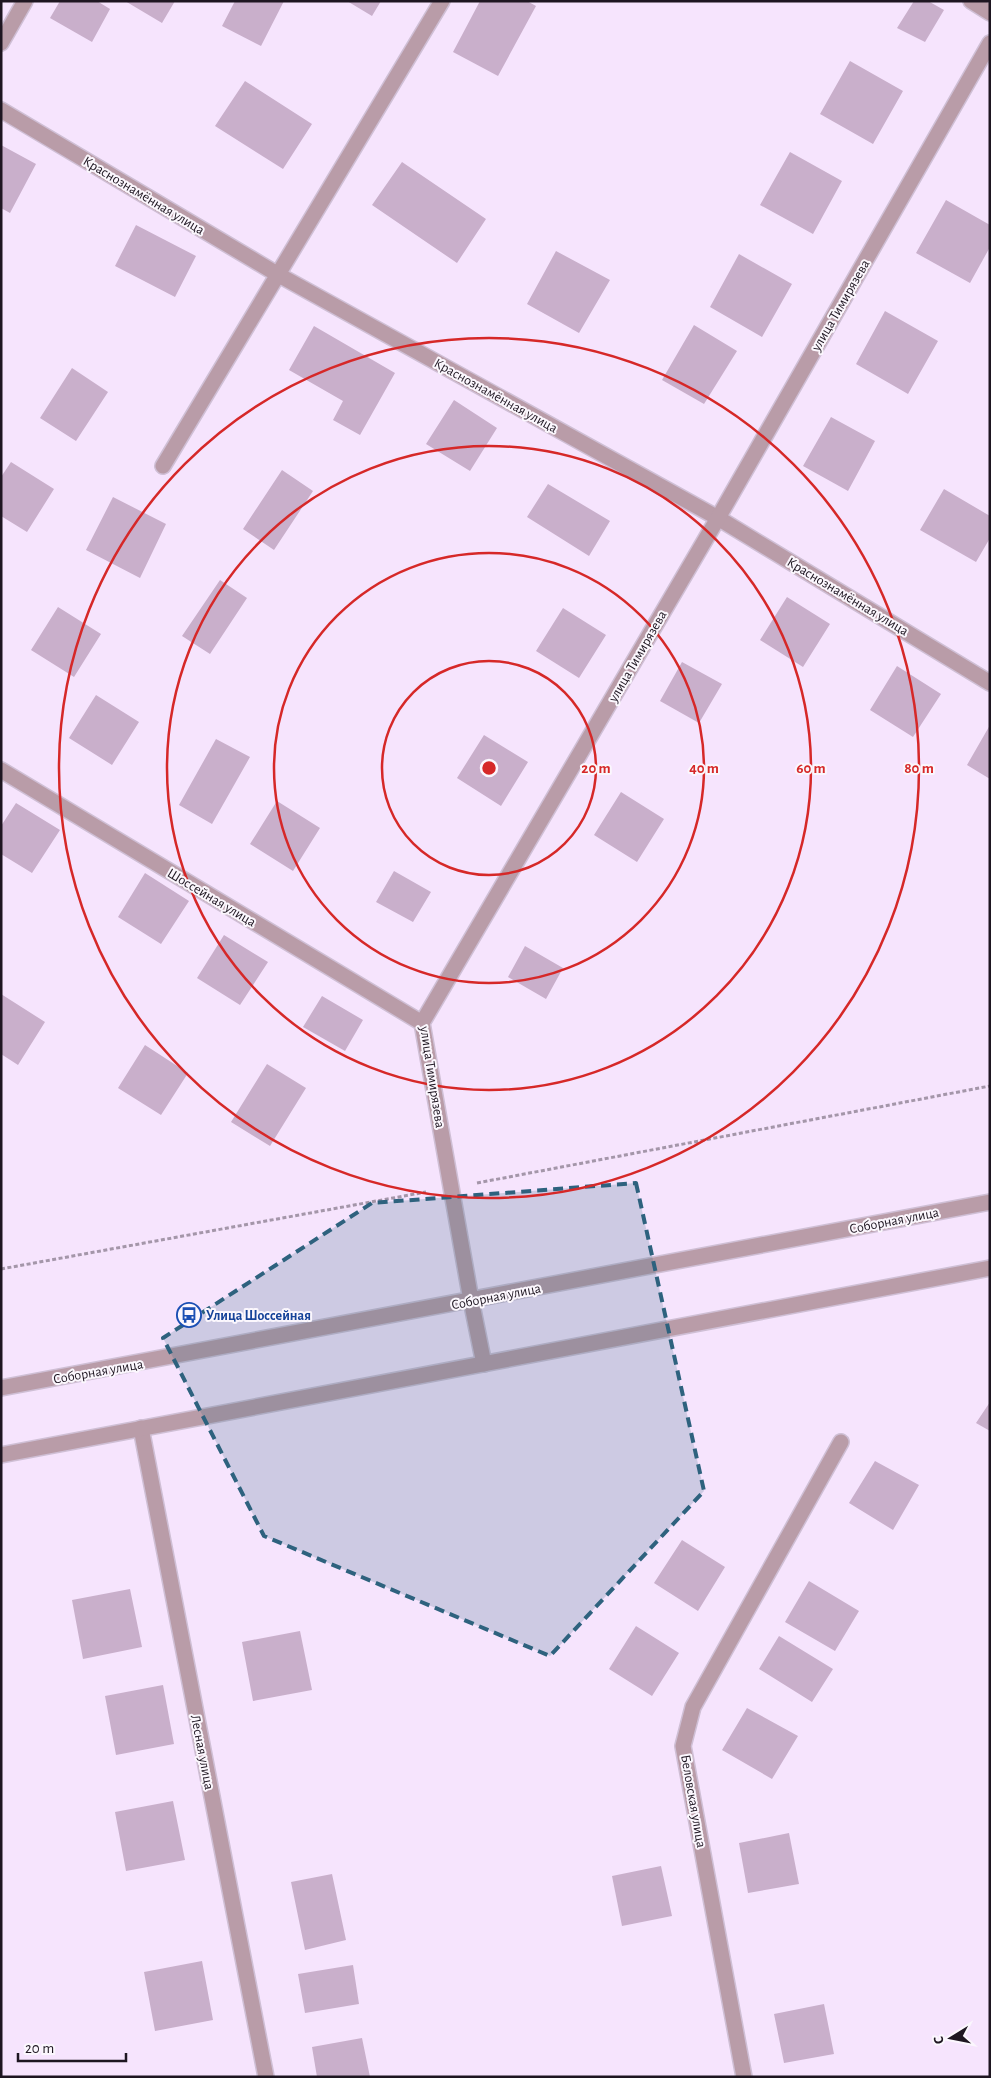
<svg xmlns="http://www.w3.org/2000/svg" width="991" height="2078" font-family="'Alegreya Sans',sans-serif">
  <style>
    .building { fill: #c9afcb }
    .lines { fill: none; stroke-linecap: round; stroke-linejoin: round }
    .service-casing { stroke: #cfbfd5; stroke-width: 18 }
    .minor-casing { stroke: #cfbfd5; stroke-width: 18 }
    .tertiary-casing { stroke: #cfbfd5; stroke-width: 18 }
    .path { stroke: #a496a9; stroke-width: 3; stroke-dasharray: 4 2.5; stroke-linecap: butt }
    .service { stroke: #b99ca8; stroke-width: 15 }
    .minor { stroke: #b99ca8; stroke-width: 15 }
    .tertiary { stroke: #b99ca8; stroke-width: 15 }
    .marked { fill: #2e627e; fill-opacity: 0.2; stroke: #2e627e; stroke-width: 4; stroke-dasharray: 10 6; stroke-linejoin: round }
    .ring { fill: none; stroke: #d62828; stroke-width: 2.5 }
    .labels { text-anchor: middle; stroke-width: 4; stroke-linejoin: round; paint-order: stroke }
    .street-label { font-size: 14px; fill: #1e1621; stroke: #fbf7fd }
    .transit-label { font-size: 14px; font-weight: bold; fill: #164399; stroke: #fbf7fd; text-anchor: start }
    .centre { fill: #d62828; stroke: #fbf7fd; stroke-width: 2.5 }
    .ring-label { font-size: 15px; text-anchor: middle; font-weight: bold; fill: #d62828; stroke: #fbf7fd; stroke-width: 4; stroke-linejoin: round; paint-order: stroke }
  </style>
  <rect width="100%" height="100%" fill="#f6e4fd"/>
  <path class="building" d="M60,1H97L110,9L92,42L50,18Z
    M125,1H175L162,23Z
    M235,1H284L261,46L222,26Z
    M347,1H381L372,16Z
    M480,1H527L536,6L498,76L453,52Z
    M914,1H928L944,10L925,42L897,28Z
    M850,61L903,91L873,144L820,114Z
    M245,81L312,124L283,169L215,126Z
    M1,145L36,164L10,213L1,208Z
    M790,152L842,181L813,234L760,205Z
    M402,162L486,219L457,263L372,205Z
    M946,200L990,225V247L970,283L916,253Z
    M136,225L196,256L175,297L115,266Z
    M556,251L610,280L579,333L527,304Z
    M739,254L792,284L762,337L710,307Z
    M885,311L938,341L908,394L856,364Z
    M694,325L737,351L704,404L662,380Z
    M314,326L395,373L360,435L333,420L343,401L289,370Z
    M72,368L108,392L76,441L40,418Z
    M454,400L497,428L470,471L426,444Z
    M831,417L875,441L848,491L803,466Z
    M11,462L54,489L27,532L1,516V477Z
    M282,470L313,491L274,550L243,529Z
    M548,484L610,521L589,556L527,517Z
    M944,489L990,516V538L976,562L920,530Z
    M113,497L166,524L140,578L86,550Z
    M220,580L247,598L210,654L182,636Z
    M787,597L830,624L803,667L760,640Z
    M58,607L101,634L74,677L31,650Z
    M563,608L606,635L579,678L536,651Z
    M682,662L722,684L699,723L660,701Z
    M897,666L941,694L913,737L870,710Z
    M96,695L139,722L112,765L69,738Z
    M990,725V779L967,765Z
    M484,735L528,762L501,806L457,778Z
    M216,739L250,757L212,824L179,805Z
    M621,792L664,819L637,862L594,835Z
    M277,801L320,828L293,871L250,844Z
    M16,803L60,830L32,873L1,854V826Z
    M394,871L431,892L413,922L376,902Z
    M145,873L189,901L161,944L118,917Z
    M224,935L268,962L240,1005L197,978Z
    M525,946L563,968L546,999L508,977Z
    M1,994L45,1022L18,1065L1,1054Z
    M322,996L363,1020L345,1051L303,1027Z
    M145,1045L188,1073L161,1115L118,1088Z
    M267,1064L306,1088L270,1146L231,1122Z
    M990,1402V1431L976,1423Z
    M875,1461L919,1485L893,1530L849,1503Z
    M682,1540L725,1567L698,1611L654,1583Z
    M809,1581L859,1611L835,1651L785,1622Z
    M130,1589L142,1647L83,1659L72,1600Z
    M636,1626L679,1653L652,1696L609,1669Z
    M300,1631L312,1690L253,1701L242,1642Z
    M779,1636L833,1669L812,1702L759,1669Z
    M163,1685L174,1744L116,1755L105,1696Z
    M747,1708L798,1736L772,1779L722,1750Z
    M173,1801L185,1860L126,1871L115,1812Z
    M789,1833L799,1884L748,1893L739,1843Z
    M661,1866L672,1916L622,1926L612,1876Z
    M332,1874L346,1940L305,1950L291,1882Z
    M202,1961L213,2020L155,2031L144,1972Z
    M353,1965L359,2004L305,2013L298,1974Z
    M824,2004L834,2054L784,2063L774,2014Z
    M362,2038L370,2077H317L312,2047Z"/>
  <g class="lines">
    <defs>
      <path id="service" d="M971,1L990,13
        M1,43L25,1
        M1,110L277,274L718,518L990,683
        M163,466L442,1
        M1,770L422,1023
        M744,2077L683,1746L693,1707L841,1442"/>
      <path id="minor" d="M484,1364L471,1300L422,1023L718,518L990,43
        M141,1428L266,2077"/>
      <path id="tertiary" d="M1,1388L990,1202
        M1,1455L990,1268"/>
    </defs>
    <use href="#service" class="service-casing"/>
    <use href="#minor" class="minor-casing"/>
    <use href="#tertiary" class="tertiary-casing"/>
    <path class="path" d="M477,1183L990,1086
      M1,1269L426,1192"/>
    <use href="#service" class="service"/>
    <use href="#minor" class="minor"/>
    <use href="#tertiary" class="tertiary"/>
  </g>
  <path class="marked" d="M636,1183L704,1491L550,1656L264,1536L163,1338L372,1203Z"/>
  <g class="ring">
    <circle cx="489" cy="768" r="107"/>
    <circle cx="489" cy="768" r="215"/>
    <circle cx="489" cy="768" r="322"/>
    <circle cx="489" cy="768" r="430"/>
  </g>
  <defs>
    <symbol id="bus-ring" viewBox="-11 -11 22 22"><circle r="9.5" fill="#fbf7fd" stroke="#1a4fb4" stroke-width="1.5"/><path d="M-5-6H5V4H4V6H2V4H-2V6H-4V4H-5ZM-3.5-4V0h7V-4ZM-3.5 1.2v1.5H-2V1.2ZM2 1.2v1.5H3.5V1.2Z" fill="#1a4fb4"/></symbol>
  </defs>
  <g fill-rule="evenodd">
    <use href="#bus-ring" x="175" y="1301" width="28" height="28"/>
  </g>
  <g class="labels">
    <g class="street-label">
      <text transform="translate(144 195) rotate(31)" y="5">Краснознамённая улица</text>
      <text transform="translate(840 305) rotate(-60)" y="5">улица Тимирязева</text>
      <text transform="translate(496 395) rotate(29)" y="5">Краснознамённая улица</text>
      <text transform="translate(848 596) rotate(31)" y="5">Краснознамённая улица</text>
      <text transform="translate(637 656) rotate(-60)" y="5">улица Тимирязева</text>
      <text transform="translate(212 897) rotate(31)" y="5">Шоссейная улица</text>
      <text transform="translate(433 1077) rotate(81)" y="5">улица Тимирязева</text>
      <text transform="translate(894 1220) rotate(-11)" y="5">Соборная улица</text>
      <text transform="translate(496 1296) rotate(-11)" y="5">Соборная улица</text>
      <text transform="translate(98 1371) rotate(-10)" y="5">Соборная улица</text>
      <text transform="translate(203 1752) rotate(79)" y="5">Лесная улица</text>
      <text transform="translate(694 1801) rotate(80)" y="5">Беловская улица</text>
    </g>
    <g class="transit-label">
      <text x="206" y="1320">Улица Шоссейная</text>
    </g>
  </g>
  <circle cx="489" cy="768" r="8" class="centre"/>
  <g class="ring-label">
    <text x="596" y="773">20 m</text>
    <text x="704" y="773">40 m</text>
    <text x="811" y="773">60 m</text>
    <text x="919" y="773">80 m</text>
  </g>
  <rect width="991" height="2078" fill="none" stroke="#1e1621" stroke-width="5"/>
  <g transform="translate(951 2038) rotate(260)" stroke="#fbf7fd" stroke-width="4" paint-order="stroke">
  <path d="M0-4L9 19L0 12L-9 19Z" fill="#1e1621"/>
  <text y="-8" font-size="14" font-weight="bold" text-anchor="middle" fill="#1e1621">С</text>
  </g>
  <path d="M18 2053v8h108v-8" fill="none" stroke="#1e1621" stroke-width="2.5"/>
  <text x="25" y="2053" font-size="15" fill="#1e1621" stroke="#fbf7fd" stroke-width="4" paint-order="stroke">20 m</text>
</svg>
